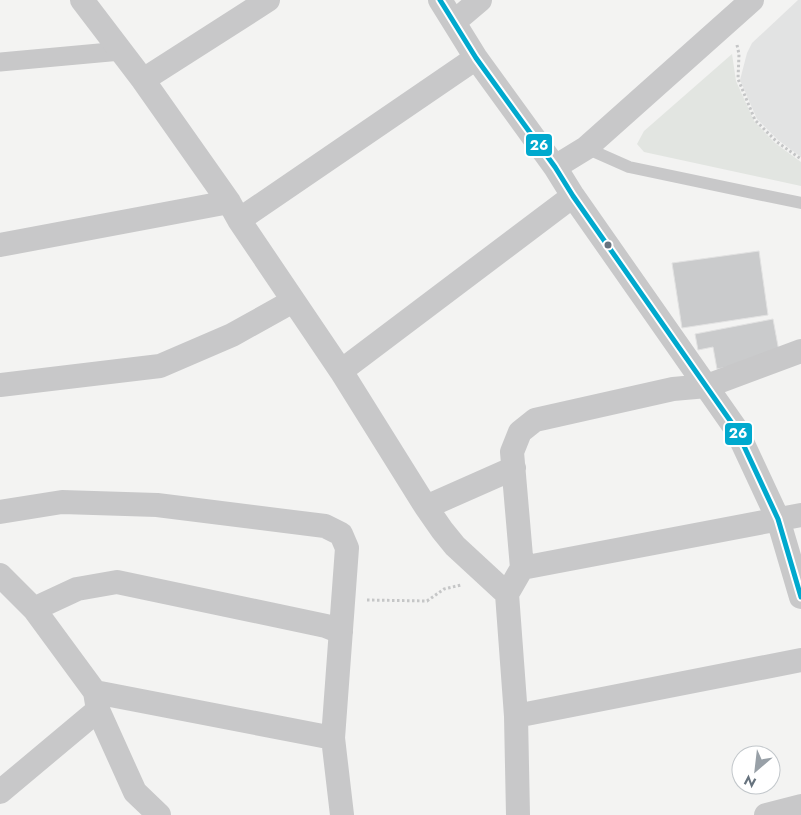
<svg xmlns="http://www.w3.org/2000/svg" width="801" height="815" font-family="Jost,sans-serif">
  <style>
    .built { fill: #e2e3e3 }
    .green { fill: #e2e5e1 }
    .building { fill: #cacbcc; stroke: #e2e2e2 }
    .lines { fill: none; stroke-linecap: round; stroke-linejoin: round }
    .path { stroke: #c5c6c7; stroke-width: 3; stroke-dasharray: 2.5 2.5; stroke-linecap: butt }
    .service { stroke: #c8c8c9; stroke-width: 12 }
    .pedestrian { stroke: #c8c8c9; stroke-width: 19 }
    .minor { stroke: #c8c8c9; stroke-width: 24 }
    .bus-1-casing { stroke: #fff; stroke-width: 9 }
    .bus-1 { stroke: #00a9ce; stroke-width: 5 }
    .bus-dot { fill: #67737e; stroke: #fff; stroke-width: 2 }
    .line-badge { stroke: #fff; stroke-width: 2 }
    .badge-label { font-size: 14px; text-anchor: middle; font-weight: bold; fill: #fff }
  </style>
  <rect width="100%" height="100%" fill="#f3f3f2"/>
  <path class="built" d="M798,0H801V157L778,140L757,119L740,80L747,53L752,43Z"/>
  <path class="green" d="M732,54L736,81L754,121L775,143L801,162V186L644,152L637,144L644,131Z"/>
  <path class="building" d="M759,251L768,315L682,328L672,263Z
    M773,319L780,357L717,369L713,347L698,350L695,334Z"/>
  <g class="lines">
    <path class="path" d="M737,45L739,54L738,79L755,120L777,142L801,159
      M367,600L427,601L444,589L461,585"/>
    <path class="service" d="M586,148L629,167L801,203"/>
    <path class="pedestrian" d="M0,62L121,51"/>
    <path class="minor" d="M82,0L143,80L229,202L239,220L341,371L426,507L442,530L455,546L507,594
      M440,0L476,58L555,167L573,196L736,429L778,519L801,597
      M454,22L480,0
      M143,80L268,0
      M555,167L586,148L752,0
      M239,220L476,58
      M0,245L229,202
      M341,371L573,196
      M0,385L160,366L232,335L293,301
      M426,507L514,468
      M0,512L62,502L157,505L325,526L341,534L347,548L333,738L342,815
      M522,568L801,515
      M0,575L34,609L95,692L98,710L135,792L159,815
      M34,609L77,589L117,582L326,626L341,632
      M95,692L333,738
      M516,716L801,660
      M0,792L98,710
      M518,815L516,716L507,594L522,568L512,452L520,432L535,420L673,389L707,386L801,351
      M766,815L801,806"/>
    <defs>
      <path id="bus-1" d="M440,0L476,58L555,167L573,196L736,429L778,519L801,597"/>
    </defs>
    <use href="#bus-1" class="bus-1-casing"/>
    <use href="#bus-1" class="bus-1"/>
  </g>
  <circle class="bus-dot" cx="608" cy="245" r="4.5"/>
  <g class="line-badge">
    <rect x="525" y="133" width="28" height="24" rx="5" fill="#00a9ce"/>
    <rect x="724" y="422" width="29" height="24" rx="5" fill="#00a9ce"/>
  </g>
  <g class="badge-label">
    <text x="539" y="150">26</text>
    <text x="738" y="438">26</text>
  </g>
  <g transform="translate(756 770) rotate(208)"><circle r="24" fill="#ffffff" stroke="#c2c7cb"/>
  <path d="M0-4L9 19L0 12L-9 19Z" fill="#98a0a7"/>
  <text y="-8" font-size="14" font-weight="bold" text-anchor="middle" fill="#67737e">N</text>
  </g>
</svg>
